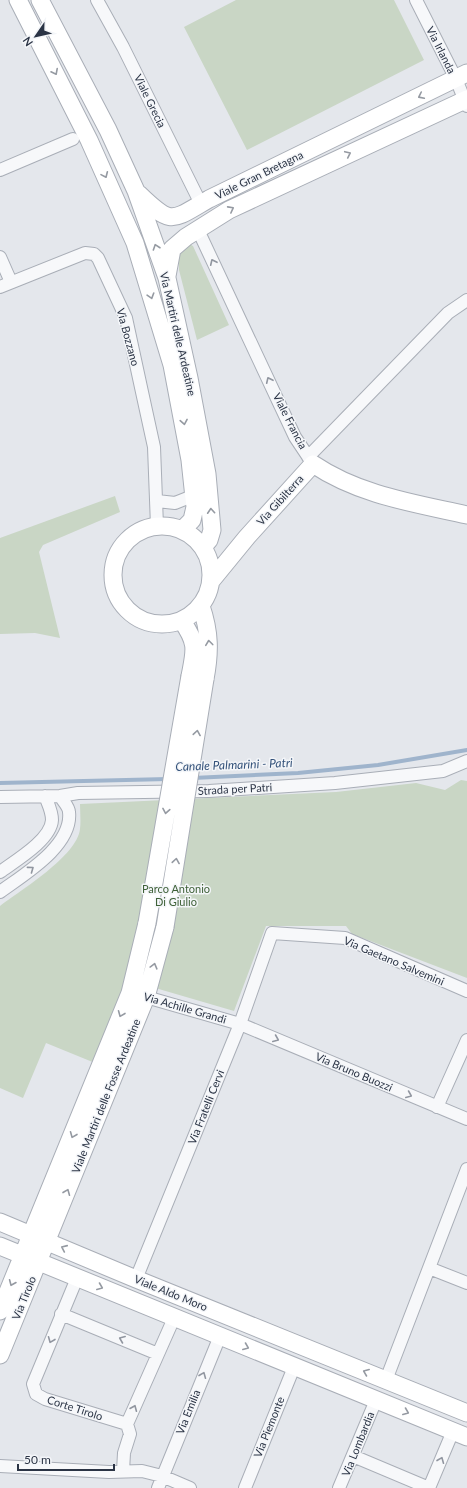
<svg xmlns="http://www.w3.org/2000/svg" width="467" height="1488" font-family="Lato,sans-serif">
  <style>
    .green { fill: #c9d6c5 }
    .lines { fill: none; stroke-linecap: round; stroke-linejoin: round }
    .stream { stroke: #9fb4cc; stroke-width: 4 }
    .street-casing { stroke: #a9aeb7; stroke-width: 14 }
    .secondary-casing { stroke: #a9aeb7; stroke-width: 19 }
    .street { stroke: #f7f8fa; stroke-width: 12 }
    .secondary { stroke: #fff; stroke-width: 17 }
    .secondary-bridge-casing { stroke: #a9aeb7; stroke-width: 19; stroke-linecap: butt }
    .secondary-bridge { stroke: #fff; stroke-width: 17 }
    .oneway { stroke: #959aa2 }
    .oneway2 { stroke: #9196a0 }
    .labels { text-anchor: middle; stroke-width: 3; stroke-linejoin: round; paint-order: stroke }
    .street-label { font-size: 11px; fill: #2b3445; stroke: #f4f6f9 }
    .park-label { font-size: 11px; fill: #3f6138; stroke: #f4f6f9 }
    .water-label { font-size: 12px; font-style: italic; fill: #34527a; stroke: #f4f6f9 }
  </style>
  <rect width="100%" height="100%" fill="#e4e7ec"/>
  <path class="green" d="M236,0H394L424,60L247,150L184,27Z
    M188,243L193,246L229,325L197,340L179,270V252Z
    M115,496L120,512L43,545L39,552L60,638L35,633L0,634V538Z
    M461,780L467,781V978L352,934L346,926H266L234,1011L128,980L95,1063L46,1043L23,1098L0,1088V906C21,890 77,856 80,829C81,821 80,812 80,804L336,792L416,783L445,790Z"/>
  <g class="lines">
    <path class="stream" d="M193,778L298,773L378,765L467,750
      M0,783L168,779"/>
    <defs>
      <path id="street" d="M97,0L123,47L201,204
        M416,0L456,79L467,106
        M0,170L73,139
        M198,230L295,437L313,464
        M0,257L11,282
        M0,287L85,253L94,254L98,258L126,318L142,392L154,447L157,526
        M308,457L448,313L467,300
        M157,501L175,503L195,495
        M0,797L60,796L78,793L209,791L335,783L443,771L467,761
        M0,872C15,861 51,840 52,820C52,811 48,804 45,796
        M0,892C23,875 73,846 69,812C69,807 63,801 60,796
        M139,995L240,1024L467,1119
        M437,1107L467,1040
        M429,1268L467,1283
        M77,1278L33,1384L36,1394L45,1399L127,1424L174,1318
        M136,1279L240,1024L272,933L345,938L467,991
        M61,1314L158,1354
        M386,1380L467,1169
        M353,1456L429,1488L453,1431
        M0,1466L109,1472L142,1471L162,1476L190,1488
        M123,1471L124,1453L130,1434L127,1424
        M158,1488L220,1336
        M245,1488L294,1367
        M339,1488L376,1400"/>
      <path id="secondary" d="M18,0L89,140L135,243L172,365L190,460L195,507L192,520L182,530
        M40,0L108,130L136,191L167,278L189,378L207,474L212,530L209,540L203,547
        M139,194C172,226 171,221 209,199L467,73
        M167,276L172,249L186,237L229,210L467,99
        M113 575a49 49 0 1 1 98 0a49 49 0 1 1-98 0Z
        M211,581L247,537L313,464C359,495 413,503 467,515
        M201,606C210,632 210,653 205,679
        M182,621C198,644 195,650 190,676
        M0,1222L136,1279L467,1413
        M0,1246L467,1437
        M0,1311L130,993L147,923
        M0,1355L146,997L165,927"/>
    </defs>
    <use href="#street" class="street-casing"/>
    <use href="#secondary" class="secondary-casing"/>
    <use href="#street" class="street"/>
    <use href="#secondary" class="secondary"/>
    <defs>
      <path id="secondary-bridge" d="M147,923L190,676
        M165,927L205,679"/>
    </defs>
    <use href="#secondary-bridge" class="secondary-bridge-casing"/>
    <use href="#secondary-bridge" class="secondary-bridge"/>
  </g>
  <defs><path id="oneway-chevron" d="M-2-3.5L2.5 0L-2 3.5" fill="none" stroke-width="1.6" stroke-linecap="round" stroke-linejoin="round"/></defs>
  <g class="oneway">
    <use href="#oneway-chevron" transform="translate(55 72) rotate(63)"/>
    <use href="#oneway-chevron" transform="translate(421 96) rotate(154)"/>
    <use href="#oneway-chevron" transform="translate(348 154) rotate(-25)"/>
    <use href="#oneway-chevron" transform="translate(105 175) rotate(66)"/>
    <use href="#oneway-chevron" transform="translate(231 209) rotate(-28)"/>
    <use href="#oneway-chevron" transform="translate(156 247) rotate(-109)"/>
    <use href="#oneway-chevron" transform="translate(151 296) rotate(73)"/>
    <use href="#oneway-chevron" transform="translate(184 422) rotate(80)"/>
    <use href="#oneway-chevron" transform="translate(211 511) rotate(-94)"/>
    <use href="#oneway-chevron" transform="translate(209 643) rotate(-97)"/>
    <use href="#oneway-chevron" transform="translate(197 733) rotate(-81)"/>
    <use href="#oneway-chevron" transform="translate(166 811) rotate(100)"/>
    <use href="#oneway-chevron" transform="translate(176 861) rotate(-81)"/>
    <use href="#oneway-chevron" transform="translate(154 966) rotate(-75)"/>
    <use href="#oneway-chevron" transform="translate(121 1014) rotate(112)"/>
    <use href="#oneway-chevron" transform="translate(73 1135) rotate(112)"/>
    <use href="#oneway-chevron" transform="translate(67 1192) rotate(-68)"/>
    <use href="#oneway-chevron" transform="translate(64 1248) rotate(-156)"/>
    <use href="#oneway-chevron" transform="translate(12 1283) rotate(113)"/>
    <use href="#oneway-chevron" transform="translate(100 1287) rotate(22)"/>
    <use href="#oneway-chevron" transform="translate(246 1347) rotate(22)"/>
    <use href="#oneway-chevron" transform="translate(366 1372) rotate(-158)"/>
    <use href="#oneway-chevron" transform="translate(406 1412) rotate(22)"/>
  </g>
  <g class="oneway2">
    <use href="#oneway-chevron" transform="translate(213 262) rotate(-115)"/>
    <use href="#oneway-chevron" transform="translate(269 380) rotate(-115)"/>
    <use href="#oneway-chevron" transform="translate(31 869) rotate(-36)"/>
    <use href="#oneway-chevron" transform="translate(276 1039) rotate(23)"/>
    <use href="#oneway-chevron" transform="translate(409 1095) rotate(23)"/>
    <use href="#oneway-chevron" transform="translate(122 1339) rotate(-158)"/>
    <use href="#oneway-chevron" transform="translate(51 1340) rotate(112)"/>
    <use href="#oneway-chevron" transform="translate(203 1375) rotate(-68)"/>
    <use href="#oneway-chevron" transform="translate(134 1408) rotate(-67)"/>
    <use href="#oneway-chevron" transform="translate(441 1460) rotate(-68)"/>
  </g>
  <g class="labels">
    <g class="street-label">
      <text transform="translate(441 50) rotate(63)" y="4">Via Irlanda</text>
      <text transform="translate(150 101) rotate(64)" y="4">Viale Grecia</text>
      <text transform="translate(259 175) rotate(-26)" y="4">Viale Gran Bretagna</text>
      <text transform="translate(178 334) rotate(77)" y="4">Via Martiri delle Ardeatine</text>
      <text transform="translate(128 337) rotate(75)" y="4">Via Bozzano</text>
      <text transform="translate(290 421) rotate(63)" y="4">Viale Francia</text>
      <text transform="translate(280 500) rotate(-48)" y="4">Via Gibilterra</text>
      <text transform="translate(235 789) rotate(-3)" y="4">Strada per Patri</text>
      <text transform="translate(394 961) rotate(23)" y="4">Via Gaetano Salvemini</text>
      <text transform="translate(185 1008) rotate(16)" y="4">Via Achille Grandi</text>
      <text transform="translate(354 1072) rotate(23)" y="4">Via Bruno Buozzi</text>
      <text transform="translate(106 1096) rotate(-68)" y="4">Viale Martiri delle Fosse Ardeatine</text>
      <text transform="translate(206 1107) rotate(-68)" y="4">Via Fratelli Cervi</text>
      <text transform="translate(171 1293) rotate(22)" y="4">Viale Aldo Moro</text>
      <text transform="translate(24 1298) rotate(-68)" y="4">Via Tirolo</text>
      <text transform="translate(75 1408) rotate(18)" y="4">Corte Tirolo</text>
      <text transform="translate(188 1412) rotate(-68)" y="4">Via Emilia</text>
      <text transform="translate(269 1427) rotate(-68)" y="4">Via Piemonte</text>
      <text transform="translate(358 1444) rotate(-68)" y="4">Via Lombardia</text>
    </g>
    <g class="park-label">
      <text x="176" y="893">Parco Antonio<tspan x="176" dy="13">Di Giulio</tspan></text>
    </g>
    <g class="water-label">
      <text transform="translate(234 765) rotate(-2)" y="4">Canale Palmarini - Patri</text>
    </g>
  </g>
  <g transform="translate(36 36) rotate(236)" stroke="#f4f6f9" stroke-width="3" paint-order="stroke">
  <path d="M0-3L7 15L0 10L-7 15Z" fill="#2b3445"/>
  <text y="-6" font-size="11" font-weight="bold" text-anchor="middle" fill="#2b3445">N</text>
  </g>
  <path d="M18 1464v6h96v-6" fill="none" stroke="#2b3445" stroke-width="2"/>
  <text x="24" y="1464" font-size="12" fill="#2b3445" stroke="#f4f6f9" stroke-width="3" paint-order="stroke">50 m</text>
</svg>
